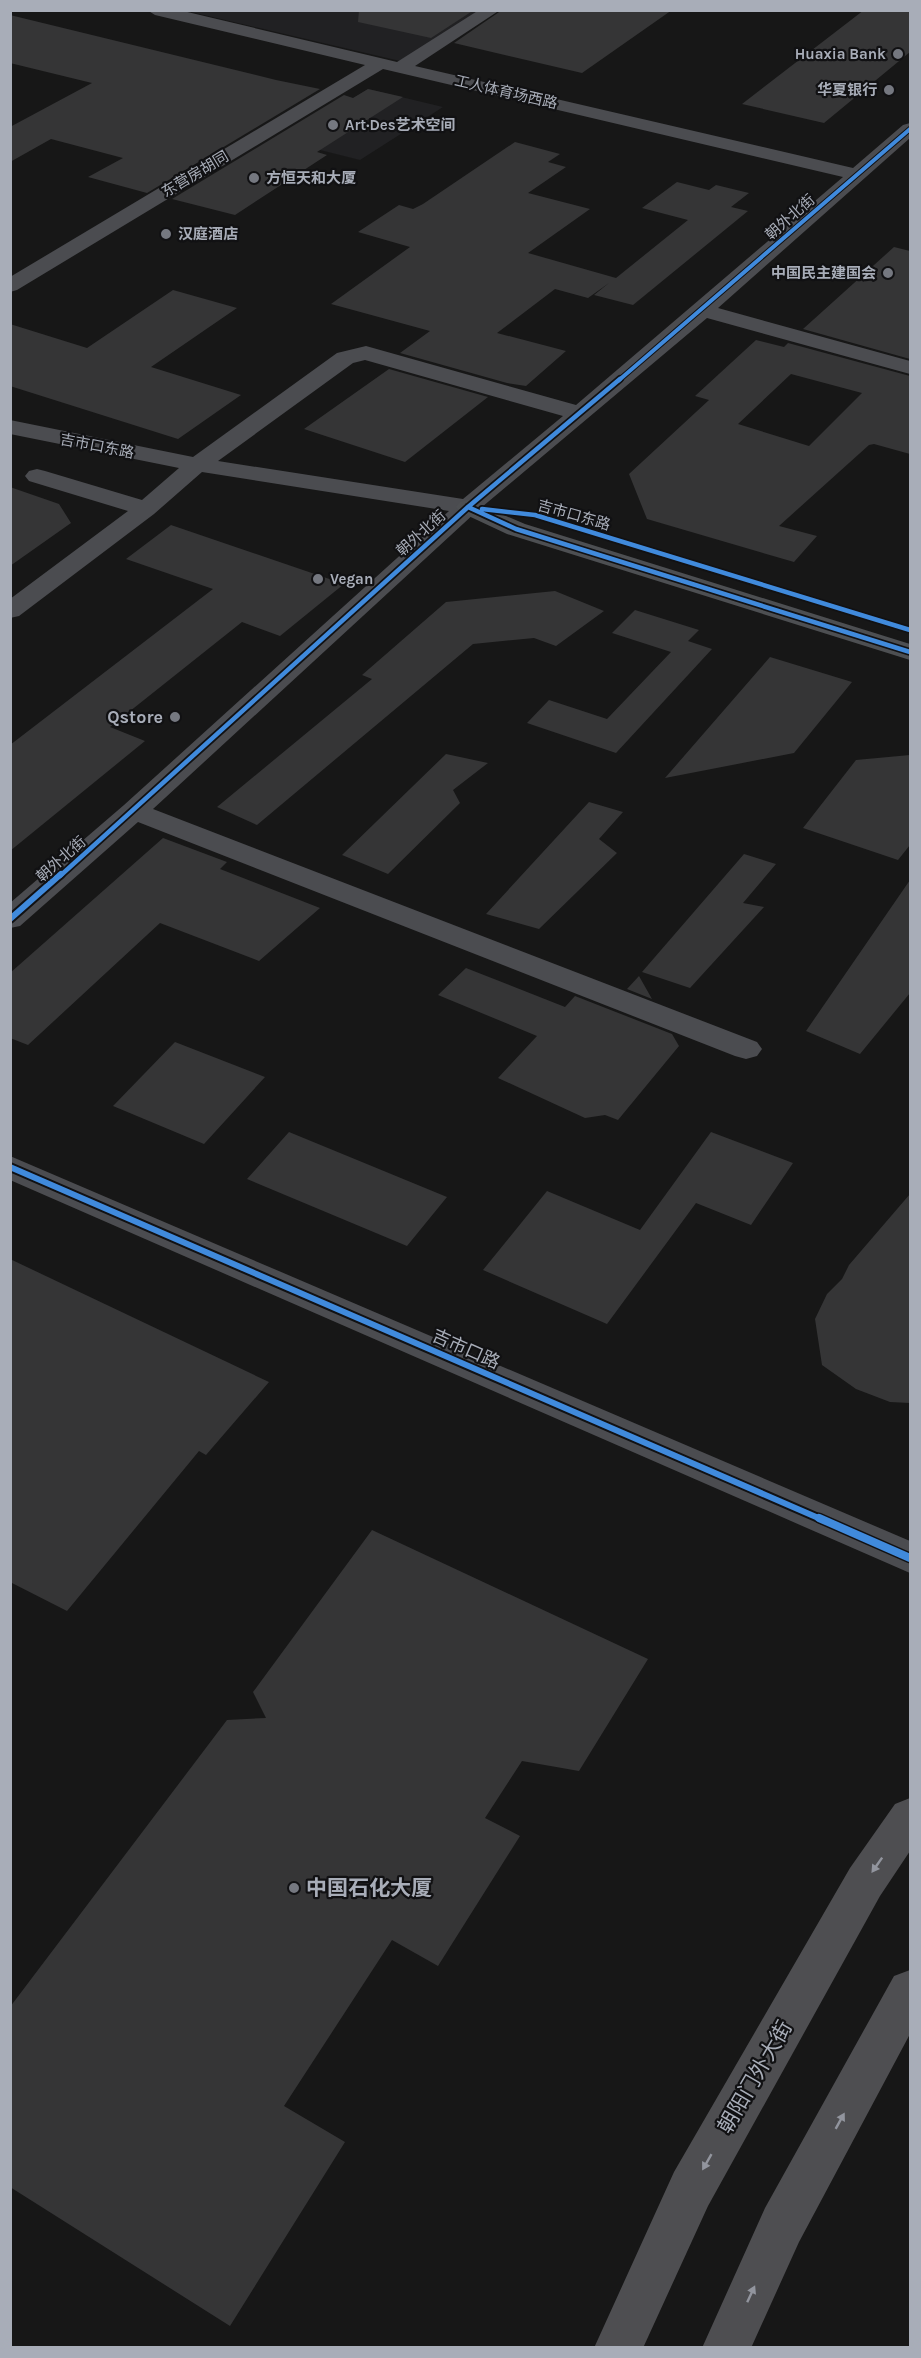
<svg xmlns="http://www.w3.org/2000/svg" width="921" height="2358" font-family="Karla,'Noto Sans SC',sans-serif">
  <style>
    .built { fill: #212123 }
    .building { fill: #353536; fill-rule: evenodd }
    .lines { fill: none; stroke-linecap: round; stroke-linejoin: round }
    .minor { fill: #4b4c50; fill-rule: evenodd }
    .major { fill: #4d4f52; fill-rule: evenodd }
    .highway { fill: #4e4e51; fill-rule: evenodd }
    .cycleway-far3-casing { stroke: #111113; stroke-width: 6 }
    .cycleway-far2-casing { stroke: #111113; stroke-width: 8 }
    .cycleway-far1-casing { stroke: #111113; stroke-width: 10 }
    .cycleway-casing { stroke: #111113; stroke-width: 11 }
    .cycleway-far3 { stroke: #408adc; stroke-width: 4 }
    .cycleway-far2 { stroke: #408adc; stroke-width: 4.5 }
    .cycleway-far1 { stroke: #408adc; stroke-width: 6 }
    .cycleway { stroke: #408adc; stroke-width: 8 }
    .oneway { fill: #92959e }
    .poi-dot { fill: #757880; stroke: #111113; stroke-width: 2 }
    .labels { text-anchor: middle; stroke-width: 4.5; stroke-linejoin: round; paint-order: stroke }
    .far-poi-label { font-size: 15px; font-weight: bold; fill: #a8adb8; stroke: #111113; text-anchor: start }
    .far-street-label { font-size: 15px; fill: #a8adb8; stroke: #111113 }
    .poi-label { font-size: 18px; font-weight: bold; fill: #a8adb8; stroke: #111113; text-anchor: end }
    .street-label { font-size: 18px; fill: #a8adb8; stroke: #111113 }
    .near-poi-label { font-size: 21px; font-weight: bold; fill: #a8adb8; stroke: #111113; text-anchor: start }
    .near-street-label { font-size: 21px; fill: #a8adb8; stroke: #111113 }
  </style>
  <rect width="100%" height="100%" fill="#171717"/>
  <path class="built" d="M187,11H483L400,61Z
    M368,89L443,107L360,160L284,141Z"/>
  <path class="building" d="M359,10H474L431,38L358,22Z
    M502,10H672L582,73L454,43Z
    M864,10H910V52L824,123L742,104Z
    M10,15L276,80L320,89L147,193L88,177L123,158L51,139L10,162V127L92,83L10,63Z
    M368,89L403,97L317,152L327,155L235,215L172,199L344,95L353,98Z
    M515,142L560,154L548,162L566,167L528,193L590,209L528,253L616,278L688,220L642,208L677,182L709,190L716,185L749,193L731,207L748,211L633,305L594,295L609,283L588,298L555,289L497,333L566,351L526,386L507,383L400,353L430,331L331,304L410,247L358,232L399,205L413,209L423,204Z
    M894,247L910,251V359L803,329Z
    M173,290L237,308L151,367L241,395L178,439L10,386V324L87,348Z
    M756,340L784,347L788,343L910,376V454L874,444L869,445L779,526L817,536L794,562L647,519L629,474L709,400L695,396ZM791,374L862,393L809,446L738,424Z
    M389,369L488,397L405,462L304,429Z
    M10,487L59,504L71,523L10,566Z
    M171,525L344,584L280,636L242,622L110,727L145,741L10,851V745L213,589L126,559Z
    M555,591L604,611L556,646L534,638L473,644L257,825L217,807L372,679L362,675L446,602Z
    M635,610L699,630L688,641L712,649L616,753L527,723L549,700L607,719L671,652L612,633Z
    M770,657L852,682L794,753L665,778Z
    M446,754L488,763L453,790L460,803L388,874L342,855Z
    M910,755V845L898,860L803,828L856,760Z
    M589,802L623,812L599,839L617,853L539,929L486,914Z
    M163,838L227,862L220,869L320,908L259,961L160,923L28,1045L10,1038V973Z
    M744,854L776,864L743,903L764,907L690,988L642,972Z
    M910,880V993L860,1054L806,1031Z
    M466,968L565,1007L575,996L672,1034L679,1046L618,1120L605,1115L585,1118L498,1078L537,1036L438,995Z
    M639,976L652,999L627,989Z
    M175,1042L265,1077L204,1144L113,1106Z
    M289,1132L447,1197L407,1246L247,1179Z
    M711,1132L793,1163L751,1225L696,1203L607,1324L483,1270L547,1191L640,1230Z
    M910,1194V1403L890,1402L856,1389L822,1365L815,1319L827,1294L842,1279L849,1265Z
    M10,1259L269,1382L206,1455L199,1451L67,1611L10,1582Z
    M372,1530L648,1659L579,1771L522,1761L485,1818L520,1836L438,1966L392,1940L284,2106L345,2142L230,2326L10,2187V2007L227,1720L266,1718L253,1692Z"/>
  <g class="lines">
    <path class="minor" d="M147,10H179L397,62L479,10H500L415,66L853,168L903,125L910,123V138L718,308L910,361V374L707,318L476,512L153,809L757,1042L762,1049L757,1056L746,1059L735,1056L138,822L20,926L10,928V903L124,805L449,511L202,472L154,514L19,616L10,618V599L128,511L29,481L25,476L29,471L37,469L45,471L142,500L179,468L10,434V420L193,457L337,353L366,346L576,405L843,177L383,69L17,290L10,292V277L365,65L155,15ZM365,360L563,416L463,499L218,461L353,363Z
      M10,1156L910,1541V1573L10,1180Z"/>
    <path class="major" d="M468,500L525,524L910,644V660L507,534L460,512L456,507L460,502Z"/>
    <path class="highway" d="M910,1798V1851L880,1896L708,2206L643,2348H594L674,2172L850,1868L895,1804Z
      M910,1970V2034L799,2242L751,2348H702L765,2208L894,1976Z"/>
    <defs>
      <path id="cycleway-far3" d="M618,381L910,129"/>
      <path id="cycleway-far2" d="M468,507L516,529L910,652
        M482,509L535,515L910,630
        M60,876L468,507L620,379"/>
      <path id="cycleway-far1" d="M10,919L61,874
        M10,1167L823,1520"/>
      <path id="cycleway" d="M819,1518L910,1558"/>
    </defs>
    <use href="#cycleway-far3" class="cycleway-far3-casing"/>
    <use href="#cycleway-far2" class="cycleway-far2-casing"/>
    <use href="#cycleway-far1" class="cycleway-far1-casing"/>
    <use href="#cycleway" class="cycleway-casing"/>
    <use href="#cycleway-far3" class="cycleway-far3"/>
    <use href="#cycleway-far2" class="cycleway-far2"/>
    <use href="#cycleway-far1" class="cycleway-far1"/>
    <use href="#cycleway" class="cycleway"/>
  </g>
  <defs><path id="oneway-solid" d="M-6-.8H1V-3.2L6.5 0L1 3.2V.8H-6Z" transform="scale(1.5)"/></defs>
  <g class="oneway">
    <use href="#oneway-solid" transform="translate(877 1865) rotate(125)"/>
    <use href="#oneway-solid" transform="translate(840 2121) rotate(-61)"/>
    <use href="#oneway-solid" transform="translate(707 2162) rotate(120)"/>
    <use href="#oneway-solid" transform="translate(751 2294) rotate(-65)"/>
  </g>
  <g class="poi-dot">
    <circle cx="898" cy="54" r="6"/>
    <circle cx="889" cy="90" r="6"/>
    <circle cx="333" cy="125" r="6"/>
    <circle cx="254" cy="178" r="6"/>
    <circle cx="166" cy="234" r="6"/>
    <circle cx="888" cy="273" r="6"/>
    <circle cx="318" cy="579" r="6"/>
    <circle cx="175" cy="717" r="6"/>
    <circle cx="294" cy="1888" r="6"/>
  </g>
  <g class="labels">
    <g class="far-poi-label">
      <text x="886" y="59" text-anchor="end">Huaxia Bank</text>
      <text x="877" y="95" text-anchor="end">华夏银行</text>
      <text x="345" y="130">Art·Des艺术空间</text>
      <text x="266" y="183">方恒天和大厦</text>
      <text x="178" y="239">汉庭酒店</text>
      <text x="876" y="278" text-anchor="end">中国民主建国会</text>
      <text x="330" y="584">Vegan</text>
    </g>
    <g class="far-street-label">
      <text transform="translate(506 92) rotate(13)" y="5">工人体育场西路</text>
      <text transform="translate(195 174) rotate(-31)" y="5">东营房胡同</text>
      <text transform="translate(790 217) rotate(-41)" y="5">朝外北街</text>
      <text transform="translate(97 446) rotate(11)" y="5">吉市口东路</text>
      <text transform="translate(574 515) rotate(16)" y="5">吉市口东路</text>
      <text transform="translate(421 533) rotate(-42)" y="5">朝外北街</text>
      <text transform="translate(61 859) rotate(-41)" y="5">朝外北街</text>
    </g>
    <g class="poi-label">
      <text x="163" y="723">Qstore</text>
    </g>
    <g class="street-label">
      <text transform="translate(466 1349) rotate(24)" y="6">吉市口路</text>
    </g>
    <g class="near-poi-label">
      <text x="306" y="1895">中国石化大厦</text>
    </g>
    <g class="near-street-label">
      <text transform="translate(755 2077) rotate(-60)" y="7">朝阳门外大街</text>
    </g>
  </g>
  <rect width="921" height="2358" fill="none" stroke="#a8adb8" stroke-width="24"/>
</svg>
